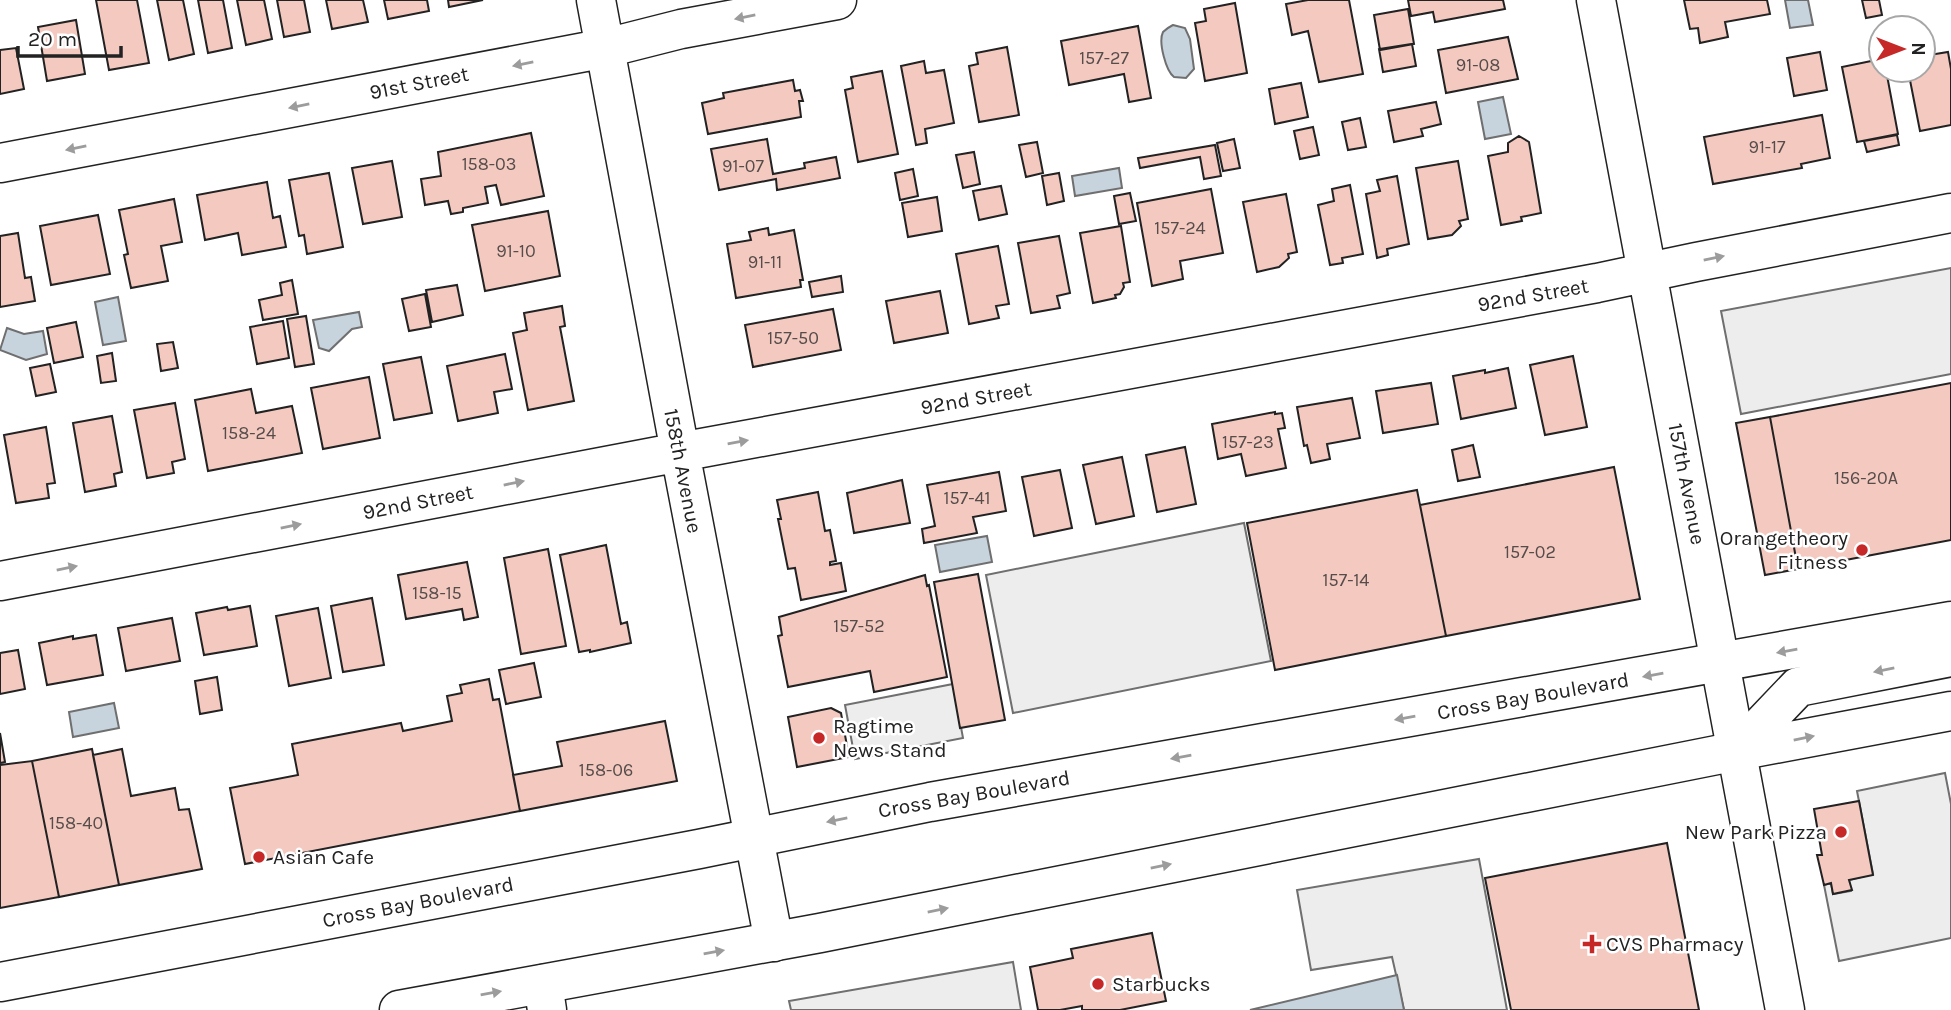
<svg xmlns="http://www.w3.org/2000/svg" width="1951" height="1010" font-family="Karla,sans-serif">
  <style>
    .parking { fill: #ededed; stroke: #6f6f6f; stroke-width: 2 }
    .water { fill: #c7d3dd; stroke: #6f6f6f; stroke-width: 2 }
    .building { fill: #f3c9c0; stroke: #222; stroke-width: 2 }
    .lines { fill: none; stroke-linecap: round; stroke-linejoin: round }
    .minor-casing { stroke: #222; stroke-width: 41 }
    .major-casing { stroke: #222; stroke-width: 41 }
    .minor { stroke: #fff; stroke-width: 38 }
    .major { stroke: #fff; stroke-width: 38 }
    .oneway { fill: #9c9c9c }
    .poi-dot { fill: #c62828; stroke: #fff; stroke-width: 2.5 }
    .labels { text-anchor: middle; stroke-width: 5; stroke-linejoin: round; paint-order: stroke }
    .number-label { font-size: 18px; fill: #564c4a }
    .street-label { font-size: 21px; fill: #222; stroke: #fff }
    .poi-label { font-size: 21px; fill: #222; stroke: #fff; text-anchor: start }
  </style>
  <rect width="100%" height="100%" fill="#fff"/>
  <path class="parking" d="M1951,268V374L1741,414L1721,311Z
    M1244,523L1271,661L1013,713L986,575Z
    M953,684L963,738L855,759L845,705Z
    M1945,773L1951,804V938L1839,961L1824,885L1831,883L1833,894L1851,891L1849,880L1873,874L1857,791Z
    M1479,859L1507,1010H1404L1392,957L1311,970L1297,890Z
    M1013,962L1021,1010H791L789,1001Z"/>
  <path class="water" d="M1785,0H1808L1813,25L1790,28Z
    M1173,25L1185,28L1190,39L1194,69L1186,78L1174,77C1166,71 1158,42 1163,32C1166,29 1169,27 1173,25Z
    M1503,97L1511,134L1485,139L1478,102Z
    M1119,168L1122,188L1075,196L1072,176Z
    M118,297L126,341L103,345L95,302Z
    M359,312L362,327L352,329L329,351L319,348L313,320Z
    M7,328L24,334L43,331L47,354L26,360L0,350Z
    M987,536L992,562L940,572L935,545Z
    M114,703L119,728L73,737L69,712Z
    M1397,975L1404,1010H1250Z"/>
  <path class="building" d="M96,0H137L149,63L109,70Z
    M157,0H183L194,54L169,60Z
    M198,0H223L232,48L208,53Z
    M237,0H264L272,39L246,45Z
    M277,0H304L310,32L284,37Z
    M326,0H363L368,22L332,29Z
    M384,0H427L429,11L388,19Z
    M448,0H483L449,7Z
    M1308,0H1349L1363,74L1319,82L1308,31L1292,35L1286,4Z
    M1408,0H1503L1505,9L1435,22L1433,12L1411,16Z
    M1684,0H1767L1770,14L1725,22L1728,37L1700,43L1698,28L1690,29Z
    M1862,0H1879L1882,15L1866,18Z
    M1235,3L1247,73L1205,81L1195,23L1206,21L1204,9Z
    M1408,9L1414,44L1380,50L1374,15Z
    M76,20L85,74L47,81L38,27Z
    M1138,26L1151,98L1129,102L1124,74L1069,85L1061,41Z
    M1508,37L1518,79L1446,93L1438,50Z
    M1412,44L1416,66L1383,72L1379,49Z
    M1007,47L1019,115L979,122L969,66L978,64L976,53Z
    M16,48L24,89L0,94V50Z
    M1820,52L1827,90L1794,96L1787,58Z
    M1948,52L1951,69V125L1920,131L1908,70H1923V56Z
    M1881,59V70H1886L1898,134L1857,142L1842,67Z
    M924,61L926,73L944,70L954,123L925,129L927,143L916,145L901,66Z
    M882,71L898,154L858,162L845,90L853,88L851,77Z
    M793,80L795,91L800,90L803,101H799L801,117L708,134L702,103L724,98L723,93Z
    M1301,83L1308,117L1275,124L1269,89Z
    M1436,102L1441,124L1421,129L1423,136L1394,142L1388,111Z
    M1822,115L1830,158L1801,164L1802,168L1713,184L1704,137Z
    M1360,118L1366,147L1348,150L1342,122Z
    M1313,127L1319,155L1300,159L1294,131Z
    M531,133L544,196L501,205L496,185L485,187L488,203L463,208V212L451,214L448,201L425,205L421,179L441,176L438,152Z
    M1897,135L1899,145L1867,152L1864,141Z
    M1519,136L1529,142L1541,213L1521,217L1522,221L1501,225L1488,156L1508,152V143Z
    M767,139L773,174L805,168L804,163L836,157L840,178L777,190L776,179L719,190L711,149Z
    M1234,139L1240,168L1223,171L1217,143Z
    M1037,142L1043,173L1026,177L1019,145Z
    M1215,145L1221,176L1204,179L1200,157L1140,168L1138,158Z
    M974,152L980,184L963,188L956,155Z
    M392,161L402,217L363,224L352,168Z
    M1458,161L1468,219L1459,221L1461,226L1452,235L1428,239L1416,168Z
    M913,169L918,196L900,200L895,173Z
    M329,173L343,247L307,254L304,235L299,236L289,180Z
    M1059,173L1064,201L1047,205L1042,176Z
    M1397,176L1409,244L1387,249L1388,255L1377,258L1366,194L1380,191L1377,180Z
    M267,182L273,218L280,216L286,247L242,255L238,233L205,240L197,195Z
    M1350,185L1363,254L1342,258L1343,263L1330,265L1318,205L1334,201L1332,189Z
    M1001,186L1007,214L979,220L973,191Z
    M1211,189L1223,253L1180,261L1183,279L1152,286L1137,203Z
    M1130,193L1136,221L1119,224L1114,196Z
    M1286,194L1297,252L1288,254L1289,258L1279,267L1257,272L1243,202Z
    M937,197L942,231L908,237L902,203Z
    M174,199L182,242L161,246L168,281L131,288L124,255L128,254L119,210Z
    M548,211L560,276L485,291L472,225Z
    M98,215L110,274L51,285L40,226Z
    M1121,226L1130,282L1123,283L1124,287L1120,294L1115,295L1116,298L1093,303L1080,233Z
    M768,228L769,235L794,230L803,280H800L801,287L736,298L727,244L751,240L749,232Z
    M18,233L25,278L31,277L35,301L0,307V236Z
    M1059,236L1070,293L1057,296L1060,308L1031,313L1018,243Z
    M998,246L1009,304L996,306L999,318L969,324L956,254Z
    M841,276L843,292L812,297L809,282Z
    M292,280L298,314L263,320L259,300L282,295L280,283Z
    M457,285L463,315L432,322L426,290Z
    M940,291L948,333L894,343L886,301Z
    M425,294L431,327L409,331L402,299Z
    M562,306L565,326L560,327L574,401L528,410L513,333L527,330L524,313Z
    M833,309L841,350L753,367L745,325Z
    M306,316L314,364L295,367L287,319Z
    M283,321L289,358L257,364L250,327Z
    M76,322L83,357L54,363L47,328Z
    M173,342L178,368L161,371L157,344Z
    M112,353L116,381L101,383L97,356Z
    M505,354L512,389L494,392L498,413L458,421L447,366Z
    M1573,356L1587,427L1545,435L1530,365Z
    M421,357L432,413L394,420L383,364Z
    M50,364L56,392L36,396L30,368Z
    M1508,368L1516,408L1461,419L1453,376L1485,370V373Z
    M369,377L380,438L323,449L311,388Z
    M1431,383L1438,424L1383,433L1376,391Z
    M1951,383V540L1798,569L1770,417Z
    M251,389L256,413L292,406L302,453L208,471L195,400Z
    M1352,398L1360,438L1327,444L1330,459L1311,463L1307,445L1304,446L1297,407Z
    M175,403L185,459L172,462L174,473L147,478L134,410Z
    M1275,412V414L1282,413L1285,428L1278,429L1286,468L1246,476L1241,454L1218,459L1212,424Z
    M112,416L122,472L114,474L116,486L85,492L73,423Z
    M1770,417L1798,569L1765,575L1736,423Z
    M46,427L55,483L47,484L49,498L16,503L4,435Z
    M1473,445L1480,477L1458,481L1452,450Z
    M1185,447L1196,504L1157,512L1146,455Z
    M1122,457L1134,516L1096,524L1083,465Z
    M1614,467L1640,599L1446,636L1420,505Z
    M1060,470L1072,528L1034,536L1022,477Z
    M999,472L1006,511L973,517L977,533L924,543L922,529L935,526L927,485Z
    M902,480L910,523L854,533L847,493Z
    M1417,490L1446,636L1275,670L1247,523Z
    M818,492L825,531L830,530L836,561L830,562V565L841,563L846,591L801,600L795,568L788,569L778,519H781L777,500Z
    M606,545L621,624L627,622L631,643L590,652V650L579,652L560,555Z
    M548,549L566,646L521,654L504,558Z
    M467,562L478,617L464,620L462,609L406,619L398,575Z
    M978,574L1005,720L960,728L934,582Z
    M925,575L927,586L929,585L947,677L874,692L870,671L788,687L778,636L782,635L779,617Z
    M372,598L384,665L343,672L331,606Z
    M250,606L257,646L204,655L196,613L227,607L228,610Z
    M318,608L331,678L289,686L276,616Z
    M172,618L180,661L126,671L118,628Z
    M96,635L103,675L47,685L39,643L73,636V639Z
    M18,650L25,689L0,694V653Z
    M534,663L541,697L506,704L499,670Z
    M217,677L222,710L200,714L195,681Z
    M489,679L493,700L499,699L520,811L245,864L230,788L298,775L292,744L401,723L403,731L452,721L447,696L462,693L460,685Z
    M831,708L841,713L849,757L797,767L788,717Z
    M665,721L677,781L520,811L513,775L562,766L557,742Z
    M0,733L5,762L0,763Z
    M92,749L119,885L59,897L32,761Z
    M122,749L131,796L175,788L179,810L189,809L202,869L119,885L93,755Z
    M32,761L59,897L0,908V765Z
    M1859,801L1873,875L1849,880L1852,890L1833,894L1831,883L1824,885L1817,855H1822L1814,809Z
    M1667,843L1699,1010H1511L1485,878Z
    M1152,933L1166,1001L1120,1010H1082V1006L1060,1010H1038L1030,967L1073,958L1071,949Z"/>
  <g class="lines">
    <defs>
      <path id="minor" d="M596,0L680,452L774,942
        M1596,0L1785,1010
        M0,163L606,48L681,29L837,0
        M0,581L680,452L1597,283L1696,262L1951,213
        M543,984L547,1010"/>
      <path id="major" d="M1737,751L1798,687L1951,657
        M0,982L699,849L930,802L1951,621
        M399,1010L820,933L1737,751L1951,711"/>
    </defs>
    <use href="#minor" class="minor-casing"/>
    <use href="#major" class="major-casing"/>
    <use href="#minor" class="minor"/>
    <use href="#major" class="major"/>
  </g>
  <defs><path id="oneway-solid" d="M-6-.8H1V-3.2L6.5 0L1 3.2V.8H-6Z" transform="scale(1.75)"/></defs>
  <g class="oneway">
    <use href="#oneway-solid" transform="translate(745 17) rotate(169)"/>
    <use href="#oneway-solid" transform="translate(523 64) rotate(169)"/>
    <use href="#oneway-solid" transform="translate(299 106) rotate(169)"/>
    <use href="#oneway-solid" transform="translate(76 148) rotate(169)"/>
    <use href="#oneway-solid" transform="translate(1714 258) rotate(-11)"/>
    <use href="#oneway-solid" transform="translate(738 442) rotate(-10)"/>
    <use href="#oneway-solid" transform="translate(514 483) rotate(-11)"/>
    <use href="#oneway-solid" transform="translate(291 526) rotate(-11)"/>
    <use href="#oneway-solid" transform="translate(67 568) rotate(-11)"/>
    <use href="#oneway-solid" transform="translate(1787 651) rotate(170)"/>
    <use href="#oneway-solid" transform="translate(1884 670) rotate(169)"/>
    <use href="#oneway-solid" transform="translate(1653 675) rotate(170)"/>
    <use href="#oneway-solid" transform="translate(1405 718) rotate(170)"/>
    <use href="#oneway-solid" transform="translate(1804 738) rotate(-11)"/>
    <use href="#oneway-solid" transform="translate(1181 757) rotate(170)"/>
    <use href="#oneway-solid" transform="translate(837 820) rotate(169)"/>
    <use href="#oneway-solid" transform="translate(1161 866) rotate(-11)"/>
    <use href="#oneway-solid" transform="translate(938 910) rotate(-11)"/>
    <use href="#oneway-solid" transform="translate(714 952) rotate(-10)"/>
    <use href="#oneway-solid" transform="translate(491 993) rotate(-10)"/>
  </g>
  <g class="poi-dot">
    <circle cx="1862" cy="550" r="7"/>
    <circle cx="819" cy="738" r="7"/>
    <circle cx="1841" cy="832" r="7"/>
    <circle cx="259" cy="857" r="7"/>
    <path d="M1588.5 933.5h7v7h7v7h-7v7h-7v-7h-7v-7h7z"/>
    <circle cx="1098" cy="984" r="7"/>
  </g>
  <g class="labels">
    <g class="number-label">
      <text x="1104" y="64">157-27</text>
      <text x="1478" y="71">91-08</text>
      <text x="1767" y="153">91-17</text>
      <text x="489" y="170">158-03</text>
      <text x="743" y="172">91-07</text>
      <text x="1180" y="234">157-24</text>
      <text x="516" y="257">91-10</text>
      <text x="765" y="268">91-11</text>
      <text x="793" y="344">157-50</text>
      <text x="249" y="439">158-24</text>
      <text x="1248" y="448">157-23</text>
      <text x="1866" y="484">156-20A</text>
      <text x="967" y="504">157-41</text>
      <text x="1530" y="558">157-02</text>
      <text x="1346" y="586">157-14</text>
      <text x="437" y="599">158-15</text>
      <text x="859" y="632">157-52</text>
      <text x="606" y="776">158-06</text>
      <text x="76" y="829">158-40</text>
    </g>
    <g class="street-label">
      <text transform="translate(419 83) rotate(-11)" y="7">91st Street</text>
      <text transform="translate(1533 295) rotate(-10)" y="7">92nd Street</text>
      <text transform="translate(976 398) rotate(-10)" y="7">92nd Street</text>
      <text transform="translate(683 471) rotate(79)" y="7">158th Avenue</text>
      <text transform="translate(1687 484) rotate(79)" y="7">157th Avenue</text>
      <text transform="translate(418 502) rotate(-11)" y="7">92nd Street</text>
      <text transform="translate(1533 696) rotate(-10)" y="7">Cross Bay Boulevard</text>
      <text transform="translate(974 794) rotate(-10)" y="7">Cross Bay Boulevard</text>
      <text transform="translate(418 902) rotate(-11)" y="7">Cross Bay Boulevard</text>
    </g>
    <g class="poi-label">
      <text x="1848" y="545" text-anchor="end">Orangetheory<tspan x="1848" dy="24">Fitness</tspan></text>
      <text x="833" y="733">Ragtime<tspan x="833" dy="24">News Stand</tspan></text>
      <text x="1827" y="839" text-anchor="end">New Park Pizza</text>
      <text x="273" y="864">Asian Cafe</text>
      <text x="1606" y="951">CVS Pharmacy</text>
      <text x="1112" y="991">Starbucks</text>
    </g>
  </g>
  <g transform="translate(1902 49) rotate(90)"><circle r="33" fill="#ffffff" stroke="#a7a7a7" stroke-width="2"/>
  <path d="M0-5L12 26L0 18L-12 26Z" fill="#c62828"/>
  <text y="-10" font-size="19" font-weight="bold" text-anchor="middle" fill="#222222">N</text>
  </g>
  <path d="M18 46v10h103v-10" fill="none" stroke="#222222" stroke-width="3.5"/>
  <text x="28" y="46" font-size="21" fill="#222222" stroke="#ffffff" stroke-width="5" paint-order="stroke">20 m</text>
</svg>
